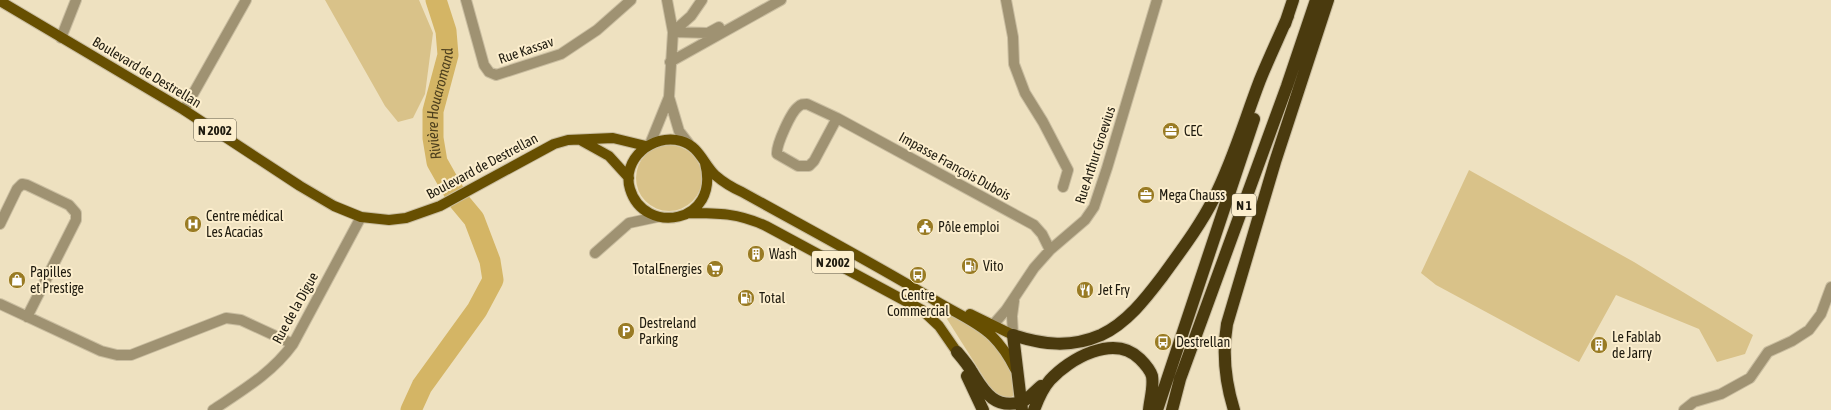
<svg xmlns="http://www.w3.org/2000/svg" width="1831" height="410" font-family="'Asap Condensed',sans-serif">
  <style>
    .green { fill: #d9c289 }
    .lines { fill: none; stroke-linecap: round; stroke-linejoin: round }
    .river { stroke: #d4b565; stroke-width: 21 }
    .street-casing { stroke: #c9bda0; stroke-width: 12 }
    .primary-casing { stroke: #c9bda0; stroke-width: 12 }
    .highway-casing { stroke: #c9bda0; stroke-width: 14 }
    .street { stroke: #9f9272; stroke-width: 10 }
    .primary { stroke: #674f01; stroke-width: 10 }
    .highway { stroke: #4a3a0e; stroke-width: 12 }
    .labels { text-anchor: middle; stroke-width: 4; stroke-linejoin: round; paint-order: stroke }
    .shield { fill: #fceecd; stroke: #615a48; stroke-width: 1 }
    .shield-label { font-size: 13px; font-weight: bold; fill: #1f1b0f }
    .street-label { font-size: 14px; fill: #1f1b0f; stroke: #fceecd }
    .poi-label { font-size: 14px; fill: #1f1b0f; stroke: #fceecd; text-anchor: start }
    .water-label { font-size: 15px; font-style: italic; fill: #4f411e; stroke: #fceecd }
  </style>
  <rect width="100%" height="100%" fill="#eee1c0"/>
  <path class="green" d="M325,0H419L433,33L425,94L413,118L398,122L385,106Z
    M636 178a33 33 0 1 1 66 0a33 33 0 1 1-66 0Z
    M1469,170L1634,262L1753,335L1745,354L1717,362L1699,329L1616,295L1579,362L1436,285L1421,273Z
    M951,314C982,334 1016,351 1016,394L1008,399L1000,398L993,392L947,319Z"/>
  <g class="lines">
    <path class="river" id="s1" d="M411,410L422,386L477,310L493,280L490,261L474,219L459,201L437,162L433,138V111L448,55L446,31L436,0"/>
    <defs>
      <path id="street" d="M466,0L484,65L489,72L496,75L561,54L597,30L631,0
        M1006,0L1013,37L1014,64L1025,93L1043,122L1068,170L1063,187
        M673,32L708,33L719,27
        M673,32L691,16L702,0
        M61,38L76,0
        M670,62L781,0
        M669,97L679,131L689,144
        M184,110L246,0
        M837,118L814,161L809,166H798L777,154C776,145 791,112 798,107C801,104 803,104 807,104L837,118L1034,225L1042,234L1050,250
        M650,144L669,97L673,32L667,0
        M0,224L17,189L22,184L27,185L69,205L76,213V220L27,317
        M595,253L629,223L657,217
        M0,304L101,351L117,355H131L226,318L241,320L293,344
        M992,326L1006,310L1034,268L1050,250L1085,220L1094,207L1107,168L1157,0
        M1013,335L1012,316L1014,301
        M213,410C243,390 272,373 293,344L361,217
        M1684,410L1694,402L1721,394L1750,378L1768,352L1792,341L1809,330L1821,314L1831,287"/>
      <path id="primary" d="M0,1L184,110L300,186L334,206L361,217L389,220L406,218L440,206L554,144L568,140L613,138L646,146
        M582,141L609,156L629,178
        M705,163C721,224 644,236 630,189C621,159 653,133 681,141C699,146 703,163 715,175C723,182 733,188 742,192C805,227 869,261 931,298C951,311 975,320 992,336C1002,346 1009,357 1015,369
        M688,213C718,213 738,213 766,226L922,310L939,326L957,352
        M970,314L1013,335"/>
      <path id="highway" d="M1285,24L1293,0
        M957,352C963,359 968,365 972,372C984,391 994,410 1022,402C1029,398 1035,391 1041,386
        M967,376L983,410
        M1022,410L1013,335C1043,345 1071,348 1101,335C1127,323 1146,298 1162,277C1180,252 1200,226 1214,198C1233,161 1245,119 1260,80C1269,58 1279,37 1288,16
        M1034,410C1038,399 1042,389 1050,380C1069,359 1114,333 1140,359C1145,364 1150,369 1152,376C1154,387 1150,399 1149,410
        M1157,410L1254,119
        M1172,410L1180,379L1287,86L1316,0
        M1234,410C1225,381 1222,354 1227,324L1275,162L1328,0"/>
    </defs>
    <use href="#street" class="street-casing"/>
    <use href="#primary" class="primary-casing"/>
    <use href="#highway" class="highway-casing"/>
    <use href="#street" class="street"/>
    <use href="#primary" class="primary"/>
    <use href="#highway" class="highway"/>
  </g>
  <defs>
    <symbol id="office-disc" viewBox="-11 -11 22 22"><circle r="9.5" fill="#997b24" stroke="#fceecd"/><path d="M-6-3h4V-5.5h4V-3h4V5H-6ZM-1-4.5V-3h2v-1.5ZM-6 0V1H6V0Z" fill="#fff"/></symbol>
    <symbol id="hospital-disc" viewBox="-11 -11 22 22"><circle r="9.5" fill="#997b24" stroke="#fceecd"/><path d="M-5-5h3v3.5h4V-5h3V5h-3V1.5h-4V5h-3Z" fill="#fff"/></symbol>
    <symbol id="civic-disc" viewBox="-11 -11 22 22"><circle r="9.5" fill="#997b24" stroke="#fceecd"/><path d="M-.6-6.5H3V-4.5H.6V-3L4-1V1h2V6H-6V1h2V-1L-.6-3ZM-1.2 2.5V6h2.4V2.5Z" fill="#fff"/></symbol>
    <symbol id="building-disc" viewBox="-11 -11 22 22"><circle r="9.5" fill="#997b24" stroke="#fceecd"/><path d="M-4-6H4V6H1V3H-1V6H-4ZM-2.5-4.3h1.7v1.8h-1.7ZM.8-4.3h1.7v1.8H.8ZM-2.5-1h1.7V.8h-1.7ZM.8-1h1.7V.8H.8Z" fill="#fff"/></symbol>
    <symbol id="fuel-disc" viewBox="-11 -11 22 22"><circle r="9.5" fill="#997b24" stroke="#fceecd"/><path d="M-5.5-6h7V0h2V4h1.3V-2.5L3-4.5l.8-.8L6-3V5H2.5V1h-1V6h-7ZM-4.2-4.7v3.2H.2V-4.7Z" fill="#fff"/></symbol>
    <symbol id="supermarket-disc" viewBox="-11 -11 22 22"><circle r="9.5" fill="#997b24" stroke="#fceecd"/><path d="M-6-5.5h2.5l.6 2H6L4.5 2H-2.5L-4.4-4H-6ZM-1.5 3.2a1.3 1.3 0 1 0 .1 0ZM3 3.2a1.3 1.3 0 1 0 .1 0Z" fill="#fff"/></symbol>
    <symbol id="bus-disc" viewBox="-11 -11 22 22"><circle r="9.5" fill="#997b24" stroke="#fceecd"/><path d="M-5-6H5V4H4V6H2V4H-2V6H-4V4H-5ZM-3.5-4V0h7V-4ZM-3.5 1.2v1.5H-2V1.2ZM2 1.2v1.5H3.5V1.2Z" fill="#fff"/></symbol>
    <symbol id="shop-disc" viewBox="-11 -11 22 22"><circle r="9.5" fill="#997b24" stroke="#fceecd"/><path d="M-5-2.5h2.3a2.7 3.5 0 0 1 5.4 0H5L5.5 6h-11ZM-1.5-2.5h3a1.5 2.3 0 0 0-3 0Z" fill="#fff"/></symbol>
    <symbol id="restaurant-disc" viewBox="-11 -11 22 22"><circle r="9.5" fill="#997b24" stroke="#fceecd"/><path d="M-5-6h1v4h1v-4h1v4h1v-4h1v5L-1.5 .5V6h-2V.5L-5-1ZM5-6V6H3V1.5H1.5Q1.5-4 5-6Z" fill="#fff"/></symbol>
    <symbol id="parking-disc" viewBox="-11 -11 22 22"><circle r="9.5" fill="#997b24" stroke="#fceecd"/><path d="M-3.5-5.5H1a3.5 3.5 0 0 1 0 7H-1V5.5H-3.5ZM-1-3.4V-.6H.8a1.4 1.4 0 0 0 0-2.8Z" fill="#fff"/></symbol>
  </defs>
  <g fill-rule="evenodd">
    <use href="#office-disc" x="1161" y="121" width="20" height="20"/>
    <use href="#office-disc" x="1136" y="185" width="20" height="20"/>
    <use href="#hospital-disc" x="183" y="214" width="20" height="20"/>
    <use href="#civic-disc" x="915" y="217" width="20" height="20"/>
    <use href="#building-disc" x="746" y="244" width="20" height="20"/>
    <use href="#fuel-disc" x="960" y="256" width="20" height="20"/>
    <use href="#supermarket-disc" x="705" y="259" width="20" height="20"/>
    <use href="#bus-disc" x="908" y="265" width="20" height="20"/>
    <use href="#shop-disc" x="7" y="270" width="20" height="20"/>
    <use href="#restaurant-disc" x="1075" y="280" width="20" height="20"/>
    <use href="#fuel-disc" x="736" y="288" width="20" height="20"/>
    <use href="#parking-disc" x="616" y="321" width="20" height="20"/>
    <use href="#bus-disc" x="1153" y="332" width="20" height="20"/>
    <use href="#building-disc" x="1589" y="335" width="20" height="20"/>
  </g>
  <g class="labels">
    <g class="shield">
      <rect x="194" y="119" width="42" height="22" rx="3"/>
      <rect x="1232" y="194" width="24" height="22" rx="3"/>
      <rect x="812" y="251" width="42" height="22" rx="3"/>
    </g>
    <g class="shield-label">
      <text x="215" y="135">N 2002</text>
      <text x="1244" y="210">N 1</text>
      <text x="833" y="267">N 2002</text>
    </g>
    <g class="street-label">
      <text transform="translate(526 50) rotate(-19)" y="5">Rue Kassav</text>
      <text transform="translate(147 72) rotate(31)" y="5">Boulevard de Destrellan</text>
      <text transform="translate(1095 155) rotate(-72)" y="5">Rue Arthur Groevius</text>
      <text transform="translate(482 166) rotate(-28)" y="5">Boulevard de Destrellan</text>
      <text transform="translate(955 166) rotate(29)" y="5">Impasse François Dubois</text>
      <text transform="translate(295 308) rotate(-61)" y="5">Rue de la Digue</text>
    </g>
    <g class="poi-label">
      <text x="1184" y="136">CEC</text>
      <text x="1159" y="200">Mega Chauss</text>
      <text x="206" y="221">Centre médical<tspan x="206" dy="16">Les Acacias</tspan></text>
      <text x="938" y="232">Pôle emploi</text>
      <text x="769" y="259">Wash</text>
      <text x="983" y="271">Vito</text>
      <text x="702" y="274" text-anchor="end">TotalEnergies</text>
      <text x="30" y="277">Papilles<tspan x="30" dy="16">et Prestige</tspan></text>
      <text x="1098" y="295">Jet Fry</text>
      <text x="918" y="300" text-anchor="middle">Centre<tspan x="918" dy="16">Commercial</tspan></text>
      <text x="759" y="303">Total</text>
      <text x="639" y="328">Destreland<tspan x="639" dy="16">Parking</tspan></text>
      <text x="1612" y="342">Le Fablab<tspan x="1612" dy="16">de Jarry</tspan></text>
      <text x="1176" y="347">Destrellan</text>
    </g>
    <g class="water-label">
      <text dy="5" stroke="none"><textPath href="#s1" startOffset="346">Rivière Houaromand</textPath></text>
    </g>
  </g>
</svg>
